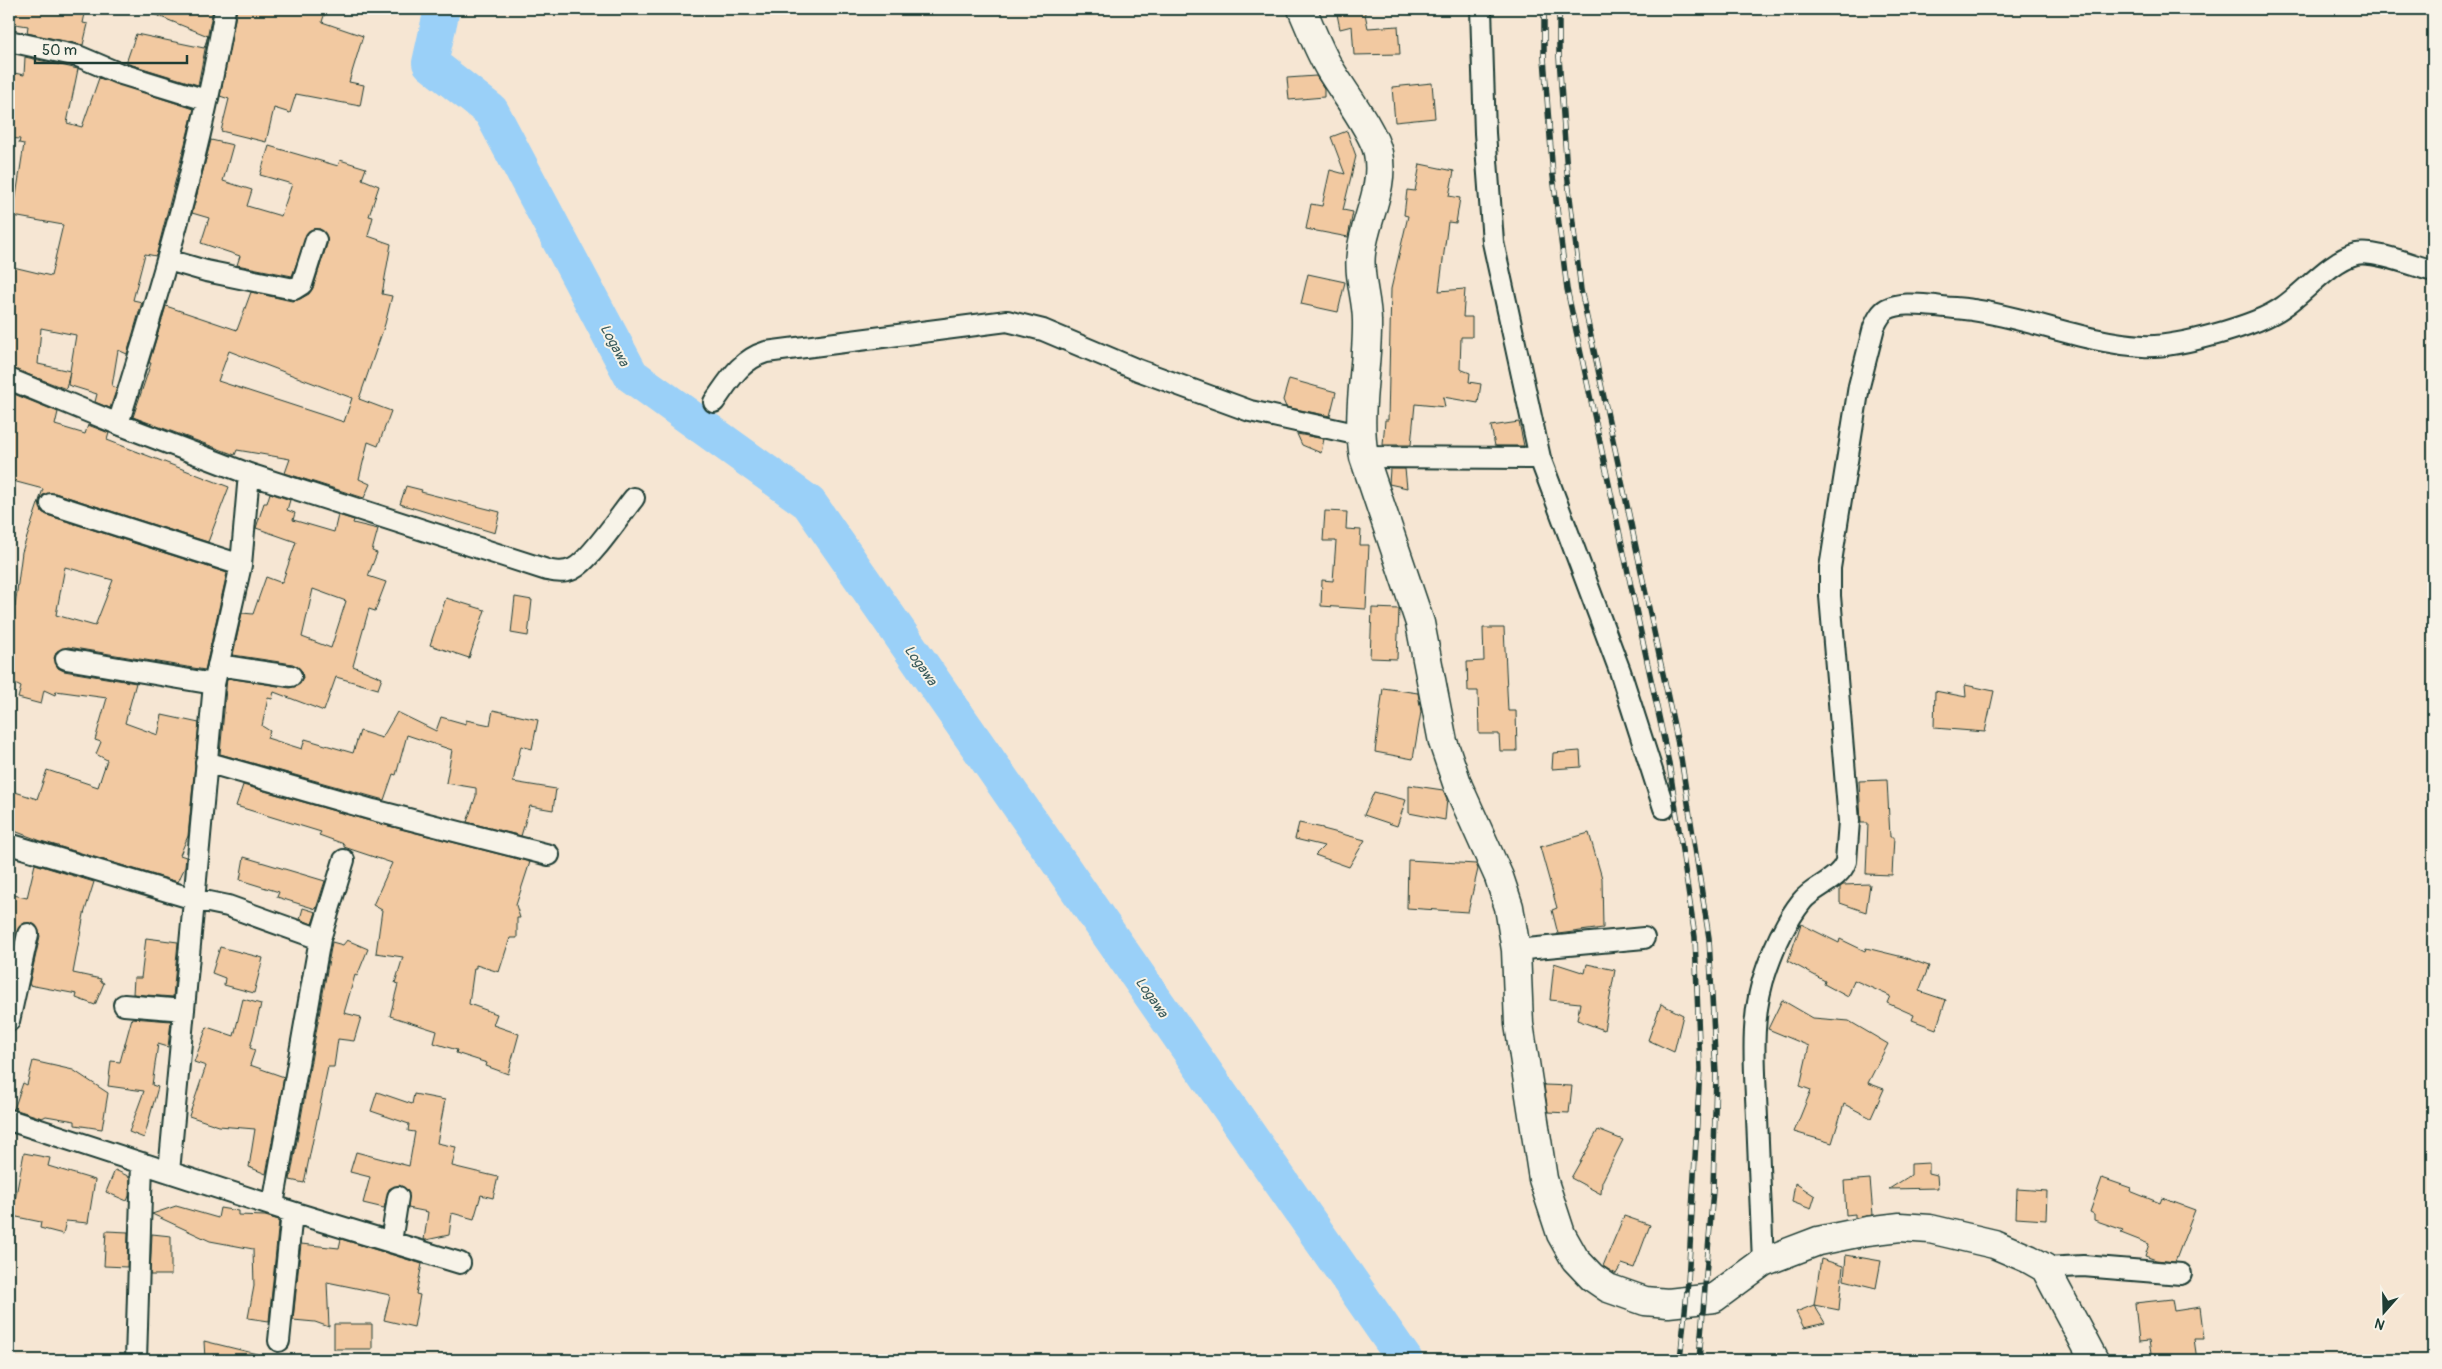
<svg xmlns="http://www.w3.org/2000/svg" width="2442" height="1369" font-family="Pangolin,sans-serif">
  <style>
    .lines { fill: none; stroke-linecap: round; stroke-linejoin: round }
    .river { stroke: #9ad0f8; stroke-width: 36 }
    .building { fill: #f2c9a1; stroke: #1f3d34; fill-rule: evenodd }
    .street-casing { stroke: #1f3d34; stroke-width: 24 }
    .secondary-casing { stroke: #1f3d34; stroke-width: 31 }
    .street { stroke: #f7f3e8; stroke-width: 20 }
    .secondary { stroke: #f7f3e8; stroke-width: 28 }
    .rail-casing { stroke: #1f3d34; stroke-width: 5.5 }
    .rail { stroke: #f7f3e8; stroke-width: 4; stroke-dasharray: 11; stroke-linecap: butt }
    .labels { text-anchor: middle; stroke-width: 4; stroke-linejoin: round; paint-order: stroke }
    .water-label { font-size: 14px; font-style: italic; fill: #385a5b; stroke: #f7f3e8 }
  </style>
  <rect width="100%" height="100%" fill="#f6e6d3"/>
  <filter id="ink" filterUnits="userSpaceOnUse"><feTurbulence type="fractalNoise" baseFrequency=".02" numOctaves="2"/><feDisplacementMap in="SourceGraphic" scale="10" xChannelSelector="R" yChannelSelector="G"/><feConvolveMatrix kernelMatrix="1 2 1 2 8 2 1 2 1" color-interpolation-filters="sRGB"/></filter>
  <g filter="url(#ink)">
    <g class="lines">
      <path class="river" d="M442,9L430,63L491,111L631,375L809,503L1405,1360"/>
    </g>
    <path class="building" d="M9,9H86L83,23L88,24L83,45L27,33L28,26L9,23Z
      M141,9H213L198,85L126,63L136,34L204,48L208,36Z
      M237,9H326L322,22L363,36L349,82L364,85L360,106L296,94L290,113L274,108L266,142L221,131L229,99L220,96Z
      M1336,9H1364L1368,28L1398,26L1400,54L1354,55L1352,26L1340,29Z
      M25,57L78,69L67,123L82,127L99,78L194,109L156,256L145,254L133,300L142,302L127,354L118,350L112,386L117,388L110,408L95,402L97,394L68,385L70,371L66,389L9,367V266L51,276L63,225L13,216L24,144L19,143L20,139L9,138V72L24,75ZM41,328L76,335L70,371L38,364Z
      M1316,76L1324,88V97L1289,100L1287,78Z
      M1432,83L1435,118L1395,122L1392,87Z
      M1347,131L1356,156L1343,210L1353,212L1348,237L1306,229L1311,204L1322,206L1330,170L1345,174L1331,137Z
      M211,140L233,145L223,181L252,190L247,206L281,216L292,184L260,175L269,146L338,166L340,160L366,168L362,179L379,186L369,216L373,217L368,236L391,244L382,294L392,296L385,324L359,399L391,411L378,446L368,442L359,479L370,484L364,498L285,473L290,459L237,450L235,455L133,417L151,363H149L166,306L237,330L251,292L292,301L300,299L309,294L313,288L327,244V237L320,229H313L308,232L292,276L237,265L240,256L201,243L209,218L192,213ZM229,351L352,398L344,422L218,381Z
      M1420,164L1454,171L1449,196L1460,198L1456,223L1448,222L1439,291L1465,289L1463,317H1472V337H1461L1460,369L1470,373L1469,382L1481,384L1478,403L1443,397L1445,407L1415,404L1411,445H1383L1385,420H1388L1391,289L1408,216L1404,215L1407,190L1415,191Z
      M1308,274L1345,282L1338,312L1301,304Z
      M1289,379L1336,392L1330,416L1286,407L1283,400Z
      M9,392L58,412L55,425L85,434L88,425L109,433L107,440L229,487L208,542L55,493L43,495L40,501L42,512L47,515L227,573L205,670L68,647L57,651L54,658L58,668L64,671L136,683L125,723L158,735L162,715L199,723L188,836L180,855L186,857L185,867L178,882L41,841L9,829V790L37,799L47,770L98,787L107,760L96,754L101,742L95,740L107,698L56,691L55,695L44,690L41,704L18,698L21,687L9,681V606L15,607L22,552L43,489L9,480ZM65,567L113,580L95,626L56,615Z
      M1519,422L1524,446H1495L1491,426Z
      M1297,434L1324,439L1321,453L1302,445Z
      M1390,469H1405L1407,488L1389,484Z
      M406,486L422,490L421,492L500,512L495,533L400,504Z
      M270,493L290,500L287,510L295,513L293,520L334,532L338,515L354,520L353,523L378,529L372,551L377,553L368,576L386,582L375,611L369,609L353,666L382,678L378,689L336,677L324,711L274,692L272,699L268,698L262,726L270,731L267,738L302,749L305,739L353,753L360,731L382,738L397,712L436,731L441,717L466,724V720L490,725L493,710L538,720L532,749L521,746L513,782L556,789L553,810L530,806L521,836L467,822L476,796V788L446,783L452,750L407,735L396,775L393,774L384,800L220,754L227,678L290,688L300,684L303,678L302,671L293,664L233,655L242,613L253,614L266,577L282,583L296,542L256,528L264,503H267ZM313,589L346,601L331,648L302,637Z
      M1325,511L1347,512L1346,529L1361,530L1360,545H1369L1366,609L1321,606L1322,580L1333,581L1336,541H1323Z
      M515,597L532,600L528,636L511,633Z
      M446,598L485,610L469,658L430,645Z
      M1372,608L1399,609L1397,659L1370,658Z
      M1483,628H1504L1508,711H1516L1517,751H1500L1499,734H1479L1478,691H1468L1467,662L1484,661Z
      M1965,685L1994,691L1985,732L1934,728L1935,691L1966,697Z
      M1383,688L1418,693L1421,712L1413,759L1375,752Z
      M1580,751L1581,767L1552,769L1553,753Z
      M1887,780L1890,837H1894L1892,875L1866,874L1868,823H1861L1859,781Z
      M243,785L370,821L530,862L516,905L520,918H517V938H510L499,972L476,965V968H474L469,1004L497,1014L493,1025L519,1034L508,1074L486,1066L487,1063L456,1053L457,1050L434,1043L437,1031L390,1016L398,984L395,983L403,957L376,953L382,910L373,905L392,863L344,847V844L319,835L321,832L236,806Z
      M1409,785L1443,790L1447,799L1445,820L1409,813Z
      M1374,792L1406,800L1397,826L1364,815Z
      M1299,823L1323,828V829L1365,840L1349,867L1315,855L1324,846L1295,839Z
      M1589,833L1602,878L1603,928L1558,934L1552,910L1557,908L1540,847Z
      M244,857L325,881L316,909L277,897L279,892L240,880Z
      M1408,860L1476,864L1478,869L1468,912L1407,908Z
      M35,864L94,882L84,914L73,973L101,979L100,981L104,983L95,1005L76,998L77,994L29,985L40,936L36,926L31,923H24L17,931L9,966V894L27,898Z
      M1870,884L1866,912L1840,903V887L1843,885Z
      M303,908L316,912L312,924L300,919Z
      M1801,924L1839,943L1840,939L1865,951L1866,948L1903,957L1929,966L1919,991L1946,1000L1936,1029L1912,1020L1914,1015L1887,1003L1890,996L1854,980L1848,997L1824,984L1825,981L1788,961Z
      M146,938L178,942L173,997L133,994L134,978H141Z
      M347,940L368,949L357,976L355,975L344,1013L361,1017L354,1041L338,1039L334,1067H328L304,1183L290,1180L332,942L343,945Z
      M220,947L263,958L254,993L224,985L225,978L212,973Z
      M1554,963L1585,973L1587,964L1615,970L1604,1030L1577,1020L1580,1003L1550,1000Z
      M243,999L261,1004L250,1048L255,1050L250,1065L284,1077L266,1174L249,1167L255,1129L219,1126L189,1116L206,1066L194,1062L207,1027L234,1036Z
      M1782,1000L1813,1018L1849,1021L1888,1044L1868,1083L1884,1089L1871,1118L1844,1104L1832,1143L1794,1132L1811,1090L1800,1086L1809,1046L1768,1029Z
      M1661,1004L1683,1015L1674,1052L1648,1040Z
      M132,1018L171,1021L168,1047L158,1044L152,1085L158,1087L144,1138L129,1132L144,1091L108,1086L111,1061L120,1062Z
      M33,1061L73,1070L108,1093L102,1129L75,1125V1121L46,1116L42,1118L14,1109L23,1083L27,1085Z
      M1544,1085L1572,1086L1569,1113L1548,1112Z
      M377,1092L412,1104L414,1094L445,1100L437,1143L456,1147L452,1166L498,1177L493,1198L481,1195L474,1219L452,1213L449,1235L426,1240H424L428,1212L408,1208L409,1193L405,1188L399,1185L389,1189L384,1208L363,1203L370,1177L350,1172L356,1152L409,1166L415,1132L408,1131L409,1124L371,1111Z
      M1598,1130L1623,1140L1602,1182L1601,1194L1571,1178Z
      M24,1153L50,1158L48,1166L95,1180L88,1223L66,1221L63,1234L40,1228L41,1222L12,1216Z
      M1929,1163V1173L1937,1175L1938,1188L1889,1189L1911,1175V1164Z
      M115,1170L130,1177L129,1196L127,1201L106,1192Z
      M2102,1178L2131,1188L2130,1191L2160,1203L2162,1198L2195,1210L2175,1262L2156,1260L2145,1256L2149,1244L2121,1233L2123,1230L2094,1220V1214L2090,1212Z
      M1870,1179L1873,1215L1855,1218V1214L1846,1215L1844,1181Z
      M1795,1183L1815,1196L1811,1209L1792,1202Z
      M2017,1189L2047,1191L2046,1220L2016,1218Z
      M176,1206L218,1218L220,1208L238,1211V1215L265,1216L279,1220L269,1321L248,1318L254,1286L253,1249L210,1241L152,1214Z
      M1624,1216L1650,1225L1634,1268L1622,1264L1616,1274L1603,1266Z
      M106,1231L128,1232L127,1267L104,1266Z
      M152,1234L171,1236V1275H150Z
      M341,1239L422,1264L416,1294L420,1295L414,1327L384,1320L390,1295L327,1282L329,1327L315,1322L293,1320L301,1244L339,1248Z
      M1846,1255L1881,1261L1876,1288L1844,1280Z
      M1821,1259L1843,1266L1839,1310L1814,1305Z
      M2172,1299L2174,1311L2200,1307L2204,1339H2194L2197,1360H2152L2149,1341L2139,1342L2135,1303Z
      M1814,1305L1825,1323L1804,1328L1796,1312Z
      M334,1324H372V1349H334Z
      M204,1341L257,1354V1360H205Z"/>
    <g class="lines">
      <defs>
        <path id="street" d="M1481,9L1485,133L1493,242L1540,458L1620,671L1664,808
          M9,41L78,56L118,73L206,100
          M168,260L206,271L294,289L302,284L316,240
          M9,379L118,424L249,474L547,570C557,572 564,573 573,569C590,561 621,514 634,498
          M714,402C729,381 740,360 766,352L1007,321L1043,330L1138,370L1250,411L1360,435
          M118,424C160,288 202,150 225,9
          M1364,457L1540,458
          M51,504L241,565
          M66,659L214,684
          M218,665L291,676
          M206,762L373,810L549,855
          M9,844L194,899L228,906L320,939
          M1516,950L1644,938
          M124,1005L184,1010
          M9,1021L28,934
          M9,1120L292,1212L460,1263
          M169,1172L214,684L241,565L249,474
          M273,1205L320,939L344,860
          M391,1242L398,1197
          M1763,1262C1761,1214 1759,1166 1757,1118C1755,1068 1749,1016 1767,968C1775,945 1787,920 1802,901C1814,886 1840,880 1846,861L1849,821L1830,596V568L1859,386L1874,327C1877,321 1880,313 1887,309C1901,302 1921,305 1936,306C1948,308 1961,308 1973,310C2030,318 2085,343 2143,346C2175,348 2257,326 2283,307C2304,293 2331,260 2356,254C2375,250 2415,266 2433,271
          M2045,1268L2083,1266L2181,1274
          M279,1341L292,1212
          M136,1360L142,1163"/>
        <path id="secondary" d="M1302,9C1311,29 1319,52 1331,71C1343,91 1374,132 1378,153C1385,188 1365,219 1361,253C1358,277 1367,298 1367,321C1368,366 1356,412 1364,457L1420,623L1443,742L1458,786L1499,877L1509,907L1516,950L1519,1024L1543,1179L1561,1234L1575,1259L1592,1277L1608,1288L1645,1301L1668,1303L1714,1298L1763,1262L1818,1241L1867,1231L1900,1227L1930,1229L1994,1244L2029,1259L2045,1268L2094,1360"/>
      </defs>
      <use href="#street" class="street-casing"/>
      <use href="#secondary" class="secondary-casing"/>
      <use href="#street" class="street"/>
      <use href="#secondary" class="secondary"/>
      <defs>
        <path id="rail" d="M1544,9V58L1553,176L1567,289L1669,763L1695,937L1700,1069L1688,1282L1680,1360
          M1559,9V57L1567,172L1581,290L1681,758L1709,938L1716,1074L1713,1190L1699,1360"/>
      </defs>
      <use href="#rail" class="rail-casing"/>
      <use href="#rail" class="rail"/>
    </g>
  </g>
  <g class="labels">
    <g class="water-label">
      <text transform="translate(615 345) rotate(62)" y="5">Logawa</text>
      <text transform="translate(921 665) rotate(55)" y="5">Logawa</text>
      <text transform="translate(1152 997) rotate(55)" y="5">Logawa</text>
    </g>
  </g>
  <rect width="2442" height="1369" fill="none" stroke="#f7f3e8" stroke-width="30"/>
  <rect x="15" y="15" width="2412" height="1339" fill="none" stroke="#1f3d34" stroke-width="2" filter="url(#ink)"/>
  <g transform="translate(2384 1312) rotate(200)" stroke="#f7f3e8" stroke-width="4" paint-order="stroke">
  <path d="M0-4L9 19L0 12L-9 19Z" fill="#1f3d34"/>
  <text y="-8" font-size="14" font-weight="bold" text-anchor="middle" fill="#1f3d34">N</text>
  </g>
  <path d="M35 55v8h152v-8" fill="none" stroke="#1f3d34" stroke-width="2.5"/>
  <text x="42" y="55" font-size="15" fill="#1f3d34" stroke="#f7f3e8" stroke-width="4" paint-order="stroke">50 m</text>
</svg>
